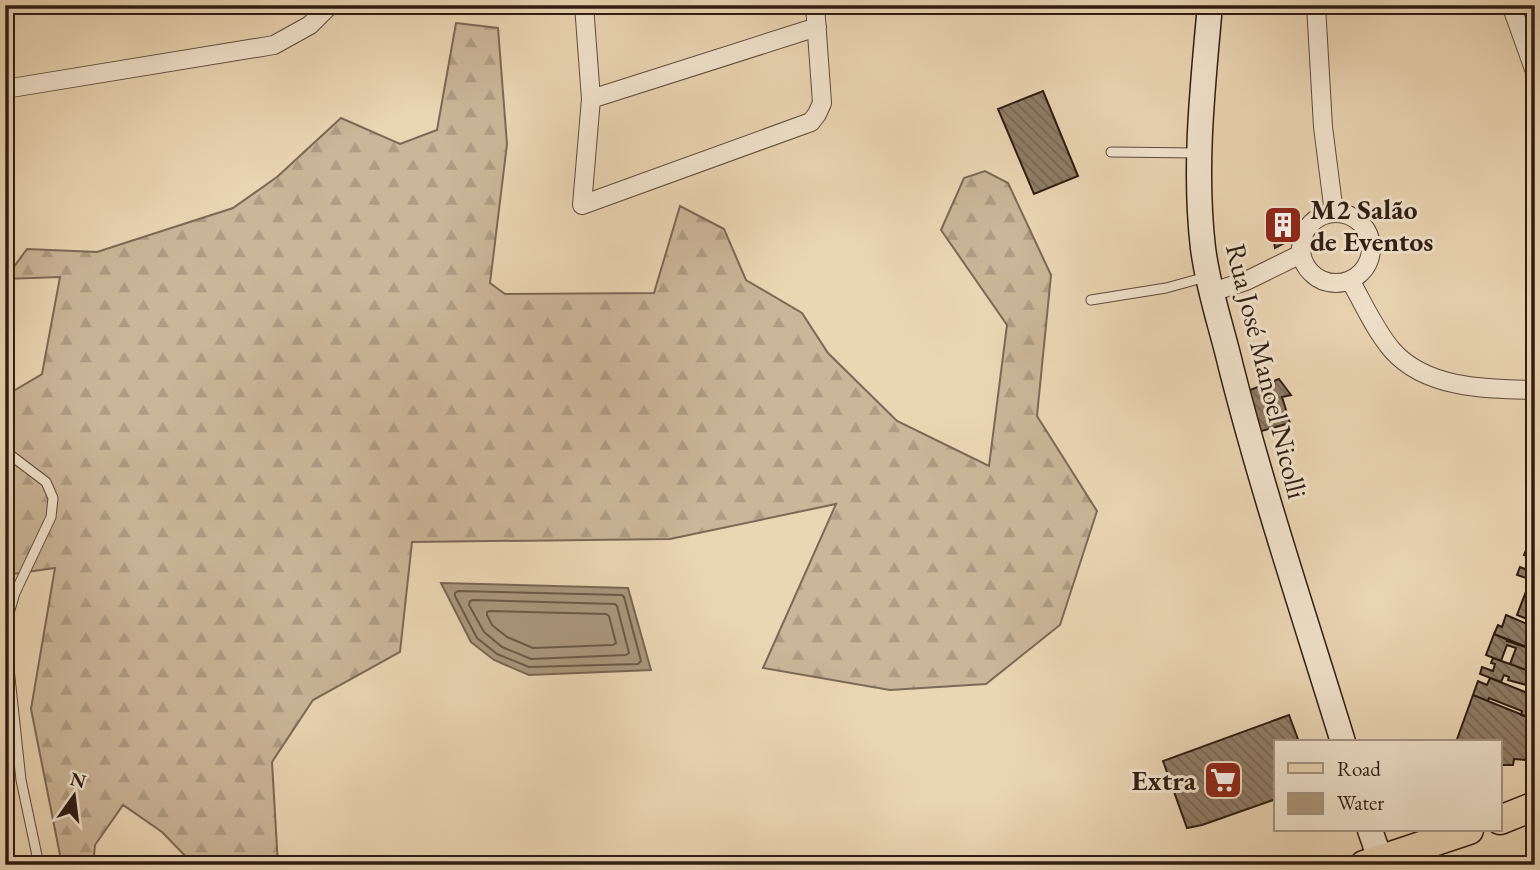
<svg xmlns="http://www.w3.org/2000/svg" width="1540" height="870" font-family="'EB Garamond',serif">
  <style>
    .forest { fill: url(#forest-firs); stroke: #7c6956; stroke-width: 2 }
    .water { fill: #ab977d; stroke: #796653; stroke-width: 2 }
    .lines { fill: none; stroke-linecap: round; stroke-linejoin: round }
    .shore { stroke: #6c5a48; stroke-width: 2 }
    .building { fill: url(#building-back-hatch); stroke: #2e1c13; stroke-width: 2 }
    .service-casing { stroke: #5d4a3b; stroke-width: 11 }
    .minor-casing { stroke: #5d4a3b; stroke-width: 20 }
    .secondary-casing { stroke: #2e1c13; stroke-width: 27 }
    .primary-casing { stroke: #2e1c13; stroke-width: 31 }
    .service { stroke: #f2e4ce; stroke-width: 9 }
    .minor { stroke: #f2e4ce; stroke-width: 18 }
    .secondary { stroke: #f2e4ce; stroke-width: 24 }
    .primary { stroke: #ebd6b4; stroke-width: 28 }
    .labels { text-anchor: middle; stroke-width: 6; stroke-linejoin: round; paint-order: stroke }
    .poi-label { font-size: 28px; font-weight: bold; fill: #2e1c13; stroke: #f2e4ce; text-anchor: start }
    .street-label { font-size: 28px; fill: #2e1c13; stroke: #f2e4ce }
  </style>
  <defs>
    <pattern id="forest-firs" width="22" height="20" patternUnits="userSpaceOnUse" patternTransform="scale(1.75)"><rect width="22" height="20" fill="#cbb699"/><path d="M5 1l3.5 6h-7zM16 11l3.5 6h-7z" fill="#af9c83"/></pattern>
    <pattern id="building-back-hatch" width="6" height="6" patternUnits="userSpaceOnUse" patternTransform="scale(1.75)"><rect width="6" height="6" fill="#907d67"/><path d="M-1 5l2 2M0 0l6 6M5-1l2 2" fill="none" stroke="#766654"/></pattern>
  </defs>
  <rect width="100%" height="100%" fill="#ebd6b4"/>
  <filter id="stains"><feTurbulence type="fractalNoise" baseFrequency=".00286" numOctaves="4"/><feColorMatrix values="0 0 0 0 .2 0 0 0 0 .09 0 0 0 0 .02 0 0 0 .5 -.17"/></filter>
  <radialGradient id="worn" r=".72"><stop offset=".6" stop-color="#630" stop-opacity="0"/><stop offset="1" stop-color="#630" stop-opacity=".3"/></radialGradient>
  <path class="forest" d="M456,23L498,28L507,144L490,283L505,294L654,293L680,206L724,229L746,280L802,313L828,353L897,421L989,466L1007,325L941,230L964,178L985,171L1008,183L1051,275L1037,416L1097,511L1060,625L986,684L890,690L763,668L836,504L670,539L412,542L400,652L313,700L272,762L278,865H194L162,832L123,805L95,845L93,865H62L31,709L55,568L5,575V396L42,374L60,277L5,279L27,249L97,252L233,208L277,177L341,118L400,144L437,130Z"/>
  <path class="water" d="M441,583L628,588L651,670L529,675L494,660L471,642Z"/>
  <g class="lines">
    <path class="shore" d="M458,591L622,595L624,597L641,661L638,664L529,667L497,654L477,638L455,596V593Z
      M473,600L615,604L617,606L629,653L626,655L531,659L502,647L484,632L469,605L470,601Z
      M490,611L606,614L609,616L616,643L613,645L533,648L507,637L492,625L487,615V612Z"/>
  </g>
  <path class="building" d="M1043,91L1078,176L1034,194L998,109Z
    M1294,214L1295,232L1292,239L1275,248L1270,217Z
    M1279,379L1291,395L1282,397L1290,423L1258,432L1247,391Z
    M1527,548L1535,551V559L1524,555Z
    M1533,562L1535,563V581L1517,575L1520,567L1530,571Z
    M1527,589L1535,592V625L1531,624L1532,621L1517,615Z
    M1506,615L1532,626L1530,632L1535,634V650L1494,634L1498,625L1502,627Z
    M1494,634L1508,640L1507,641L1535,650V673L1533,672L1534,670L1529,668L1528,671L1510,664L1516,648L1507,645L1501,661L1486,655Z
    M1493,658L1535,673V696L1531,694L1532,690L1529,689L1530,686L1508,680L1509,677L1504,675L1501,682L1480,674L1482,667L1493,671L1495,664L1491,663Z
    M1490,678L1535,696V720L1521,715L1522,711L1489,698L1488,701L1473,695L1478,681L1487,685Z
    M1473,695L1535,720V741L1526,760L1514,759L1513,765H1500V742H1456Z
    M1289,715L1299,742H1276V799L1202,825L1187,828L1163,761Z"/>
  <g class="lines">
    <defs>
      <path id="service" d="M1111,152L1197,153
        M1091,300L1166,288L1206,277
        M5,451L46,482L53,498L51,517L15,593L7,620L9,668L21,780L39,865"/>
      <path id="minor" d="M584,5L591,99L582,205L811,122L817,114L822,103L815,5
        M1316,5L1323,127L1334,213
        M1511,5L1535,72
        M5,89L274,45L310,25L330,5
        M591,99L817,27
        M1301 248a35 35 0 1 1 70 0a35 35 0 1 1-70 0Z
        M1350,280C1363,303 1375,330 1392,350C1426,389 1487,389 1535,390
        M1212,292L1246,281L1301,254"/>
      <path id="secondary" d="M1208,5L1209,16C1202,93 1194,171 1203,248C1208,289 1222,328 1231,367C1263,493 1305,618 1343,742
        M1370,830L1380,859"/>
      <path id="primary" d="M1500,820L1535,806
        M1364,865L1469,830"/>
    </defs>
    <use href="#service" class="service-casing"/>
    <use href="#minor" class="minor-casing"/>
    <use href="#secondary" class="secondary-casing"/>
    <use href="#primary" class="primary-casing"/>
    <use href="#service" class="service"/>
    <use href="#minor" class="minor"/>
    <use href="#secondary" class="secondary"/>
    <use href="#primary" class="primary"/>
  </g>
  <defs>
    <symbol id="building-square" viewBox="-11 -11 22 22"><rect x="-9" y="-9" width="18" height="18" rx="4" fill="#8f2418" stroke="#f2e4ce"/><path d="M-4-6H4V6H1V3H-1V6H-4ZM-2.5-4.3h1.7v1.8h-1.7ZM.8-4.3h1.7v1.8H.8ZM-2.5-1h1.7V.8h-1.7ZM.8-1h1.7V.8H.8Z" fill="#fff"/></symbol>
    <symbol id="supermarket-square" viewBox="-11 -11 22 22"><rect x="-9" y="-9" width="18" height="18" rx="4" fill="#8f2418" stroke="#f2e4ce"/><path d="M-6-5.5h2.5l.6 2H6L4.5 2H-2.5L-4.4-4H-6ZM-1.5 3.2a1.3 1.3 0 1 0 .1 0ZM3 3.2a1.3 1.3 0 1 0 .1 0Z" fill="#fff"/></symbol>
  </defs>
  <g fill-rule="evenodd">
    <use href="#building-square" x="1261" y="203" width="44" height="44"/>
    <use href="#supermarket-square" x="1201" y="758" width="44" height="44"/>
  </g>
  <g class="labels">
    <g class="poi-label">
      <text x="1310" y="219">M2 Salão<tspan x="1310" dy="32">de Eventos</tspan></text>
      <text x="1196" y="790" text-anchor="end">Extra</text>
    </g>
    <g class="street-label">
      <text transform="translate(1267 371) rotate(76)" y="10">Rua José Manoel Nicolli</text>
    </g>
  </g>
  <rect width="1540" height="870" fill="none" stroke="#ebd6b4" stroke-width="28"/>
  <rect x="7" y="7" width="1526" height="856" fill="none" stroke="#2e1c13" stroke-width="3.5"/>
  <rect x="14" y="14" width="1512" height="842" fill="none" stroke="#2e1c13" stroke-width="2"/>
  <rect x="1274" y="740" width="228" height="91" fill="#f2e4ce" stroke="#a49483" stroke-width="2"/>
  <rect x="1288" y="763" width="35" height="10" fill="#ebd6b4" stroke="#a49483" stroke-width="2"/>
  <text x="1337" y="776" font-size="21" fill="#2e1c13">Road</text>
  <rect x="1288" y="793" width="35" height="21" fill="#ab977d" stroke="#a49483" stroke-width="2"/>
  <text x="1337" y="810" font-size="21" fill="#2e1c13">Water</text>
  <g transform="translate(74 796) rotate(14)" stroke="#f2e4ce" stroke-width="5" paint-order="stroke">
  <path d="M0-5L12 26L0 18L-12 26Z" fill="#2e1c13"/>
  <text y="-10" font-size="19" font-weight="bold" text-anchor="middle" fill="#2e1c13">N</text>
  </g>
  <rect width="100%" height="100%" filter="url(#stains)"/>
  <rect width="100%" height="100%" fill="url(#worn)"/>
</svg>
